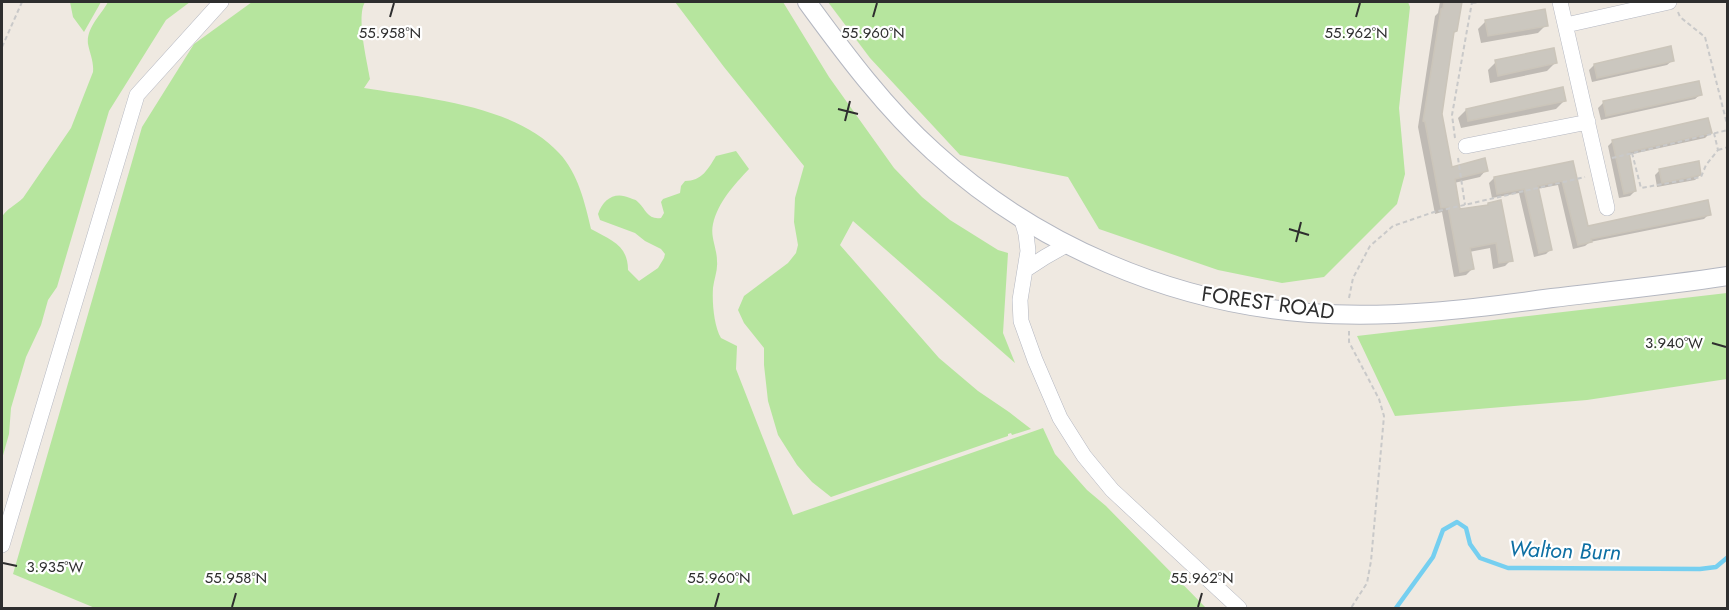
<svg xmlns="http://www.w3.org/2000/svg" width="1729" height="610" font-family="Jost,sans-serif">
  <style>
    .green { fill: #b6e59e }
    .shadow { fill: #0003 }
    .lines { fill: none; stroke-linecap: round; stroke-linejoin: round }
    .stream { stroke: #75cff0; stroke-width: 4.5 }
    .building { fill: #cbc7bf; stroke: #cbc5ba; stroke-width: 1.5 }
    .minor-casing { stroke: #b4b7c1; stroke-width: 16 }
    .tertiary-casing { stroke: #b4b7c1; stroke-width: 20 }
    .path { stroke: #c9c9c9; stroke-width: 2; stroke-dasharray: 4.5 3; stroke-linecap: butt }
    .minor { stroke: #fff; stroke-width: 15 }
    .tertiary { stroke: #fff; stroke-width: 18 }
    .ticks { fill: none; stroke: #2e2e2e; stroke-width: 2 }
    .labels { text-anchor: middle; stroke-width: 4.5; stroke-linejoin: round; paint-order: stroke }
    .street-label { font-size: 21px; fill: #2e2e2e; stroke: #fff }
    .water-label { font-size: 22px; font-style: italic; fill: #0d6fa3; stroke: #fff }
    .ticks-label { font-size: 15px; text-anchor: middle; fill: #2e2e2e; stroke: #fff; stroke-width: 4.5; stroke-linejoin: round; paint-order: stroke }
  </style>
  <rect width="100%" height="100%" fill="#efe9e1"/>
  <path class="green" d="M70,2H101L84,32L73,17Z
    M108,2H190L166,20L109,111L57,287L48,300L41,325L26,357L11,408L9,434L2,459V217C6,209 16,205 23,198L71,128L93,72C94,62 90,54 88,44C86,28 101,15 108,2Z
    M252,2H365C356,17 367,61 370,79L364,88C425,98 515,105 559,153C578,173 585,203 591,229C611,240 628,245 628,270L639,281L658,268L664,258L665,254L661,249L645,241L635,233L600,220L598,214C603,199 615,191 630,198C636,201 634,198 639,203C646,210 648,220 661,218L664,213L661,202L663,199L680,193L681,186L685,181C702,181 708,169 716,156L736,151L749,169C734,185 718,202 713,224C710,237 717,248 717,261C718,270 714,279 713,288C712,303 714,326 721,338L737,346L736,369L793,515L1043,428L1055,454L1087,490L1106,506L1206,608H95L13,574L142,127L194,44Z
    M675,2H783L829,77L894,168L922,197L950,220L998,250L1008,253L1003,333L1015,363L853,221L840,245L939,358L978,391L1009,412L1031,429L1012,435L1011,433L1008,434V436L831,497L812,482L797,465L778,435L768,401L764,365V348L744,323L738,310L744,296L788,263L796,253L798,245L794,222L795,198L804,166L724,67Z
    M828,2H1408L1410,7L1399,108L1405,174L1397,204L1324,277L1282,283L1218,270L1099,229L1068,177L960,155L870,58Z
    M1727,293V379L1587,400L1395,416L1357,336Z"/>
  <path class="shadow" d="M1440,2H1462L1456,31L1452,34L1441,114L1451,168L1486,170L1480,177L1454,183L1459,211L1485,207L1488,204L1511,260L1505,266L1493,269L1490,248L1469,252L1472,269L1466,275L1454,277L1442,212L1435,214L1418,127L1435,16L1438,13Z
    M1486,21L1546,25L1538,33L1481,43L1478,29Z
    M1673,60L1667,65L1592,82L1589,70L1594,65Z
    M1496,62L1555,63L1547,71L1490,83L1488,70Z
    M1701,94L1695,99L1601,120L1598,108L1603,103Z
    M1564,101L1556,109L1461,128L1458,118L1466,110Z
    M1710,133L1705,138L1628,155L1635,191L1630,196L1619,198L1608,146L1613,141Z
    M1572,163L1587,228L1709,214L1704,219L1590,242L1585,246L1573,249L1558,185L1537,189L1551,249L1546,254L1534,257L1519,193L1492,198L1489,183L1494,178Z
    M1660,170L1700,175L1695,180L1657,187L1655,175Z"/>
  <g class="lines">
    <path class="stream" d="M1396,608L1433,557L1443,530L1457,522L1466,528L1470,544L1480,558L1508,568L1700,569L1716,567L1728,557"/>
  </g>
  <path class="building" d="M1444,2H1462L1457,31L1454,32L1442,114L1452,167L1485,158L1488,171L1455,179L1460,209L1488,205V203L1501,200L1513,261L1499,263L1496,243L1470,248L1474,269L1460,272L1448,207L1441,208L1425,122L1423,121L1441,9L1443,8Z
    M1545,9L1548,26L1488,36L1485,20Z
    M1671,46L1674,61L1597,78L1594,64Z
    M1554,48L1557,63L1498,76L1495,60Z
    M1699,81L1702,95L1606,116L1603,101Z
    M1563,87L1566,101L1468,121L1466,109Z
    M1708,118L1712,133L1629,152L1636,191L1624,194L1612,140Z
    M1573,161L1588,226L1708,200L1711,215L1591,239L1592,242L1578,245L1562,181L1538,186L1552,250L1539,253L1524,189L1497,194L1494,177Z
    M1699,161L1701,175L1662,183L1659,169Z"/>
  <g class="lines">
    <defs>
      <path id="minor" d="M1560,2L1607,208
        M1566,25L1669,2
        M1466,146L1588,122
        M1021,217L1026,234L1028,251L1020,300L1021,321L1035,360L1060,418L1084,456L1112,490L1239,608
        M1025,270L1045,257L1068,244
        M2,545L137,95L221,2"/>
      <path id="tertiary" d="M807,2C845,54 886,109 934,152C1036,245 1172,303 1309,313C1391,319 1472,309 1552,298C1611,291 1669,285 1728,276"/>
    </defs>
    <use href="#minor" class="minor-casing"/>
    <use href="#tertiary" class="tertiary-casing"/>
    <path class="path" d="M1472,3L1480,2
      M1678,12L1680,17L1705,37L1728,128
      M2,47L22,2
      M1455,138L1452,115L1472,2
      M1718,150L1728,147
      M1632,153L1641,188L1701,177L1706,165L1718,150L1714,133
      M1458,158L1465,205
      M1612,158L1728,130
      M1349,298L1353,278L1370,246L1393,226L1434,212L1585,177
      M1349,331V342L1379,399L1384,416L1371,561L1367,583L1351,608"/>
    <use href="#minor" class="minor"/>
    <use href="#tertiary" class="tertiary"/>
  </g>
  <path class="ticks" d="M390,17L394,3M873,17L877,3M1356,17L1360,3M838,109L858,114M845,121L850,101M1289,229L1309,235M1296,242L1301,222M1712,343L1726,347M3,563L17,566M232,607L236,593M715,607L719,593M1198,607L1202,593"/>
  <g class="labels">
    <g class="street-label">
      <text transform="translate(1268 303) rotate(8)" y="7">FOREST ROAD</text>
    </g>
    <g class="water-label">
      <text transform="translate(1565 550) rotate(2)" y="8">Walton Burn</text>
    </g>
  </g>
  <g class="ticks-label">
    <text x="390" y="38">55.958°N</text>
    <text x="873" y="38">55.960°N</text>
    <text x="1356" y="38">55.962°N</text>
    <text x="1674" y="348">3.940°W</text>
    <text x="55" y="572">3.935°W</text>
    <text x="236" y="583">55.958°N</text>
    <text x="719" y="583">55.960°N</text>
    <text x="1202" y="583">55.962°N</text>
  </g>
  <rect width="1729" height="610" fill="none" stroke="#2e2e2e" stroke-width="6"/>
</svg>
